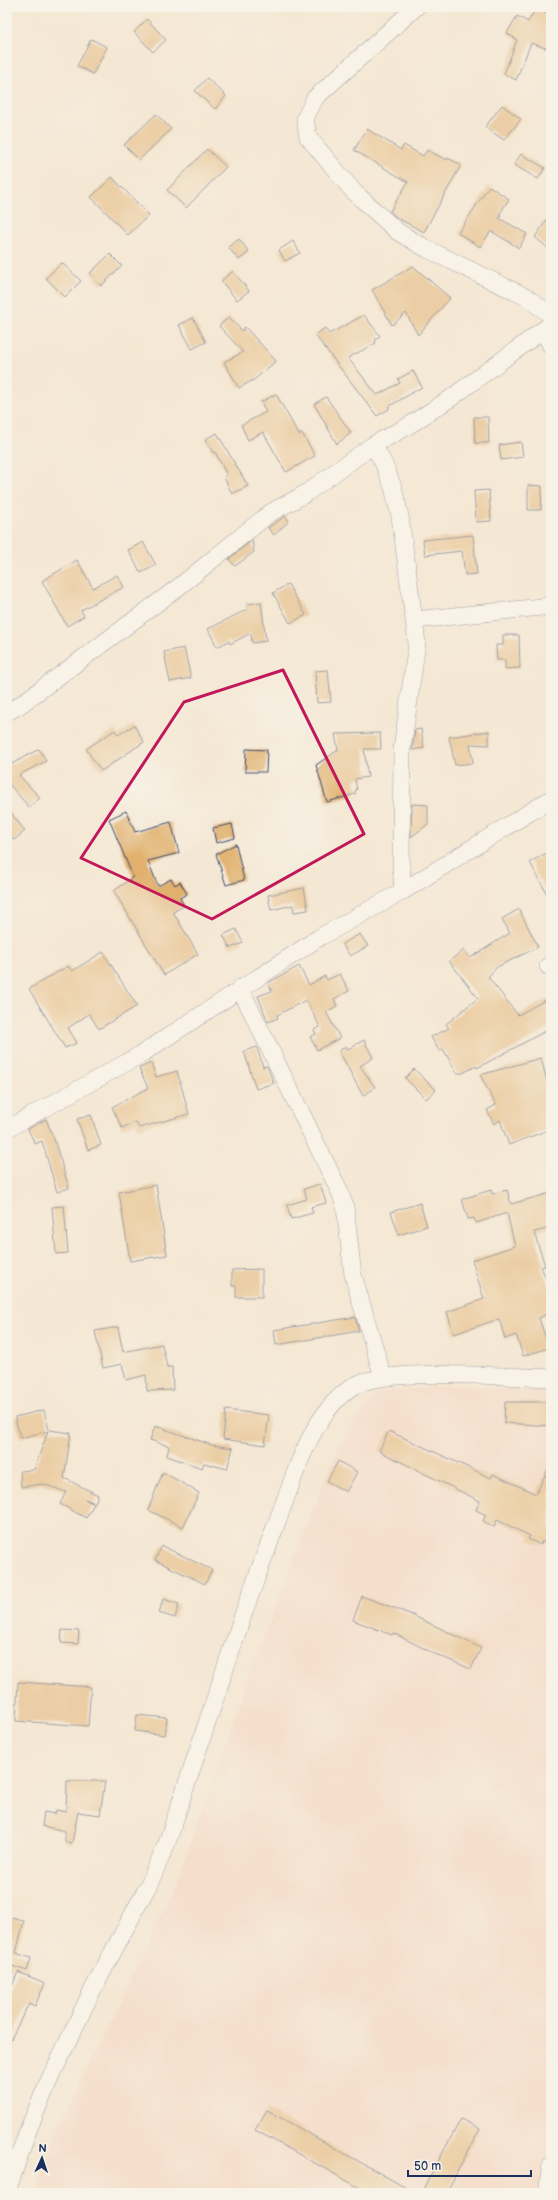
<svg xmlns="http://www.w3.org/2000/svg" width="558" height="2200" font-family="'Balsamiq Sans',sans-serif">
  <style>
    .built { fill: #f5d3c2 }
    .building { fill: #e1b06d }
    .lines { fill: none; stroke-linecap: round; stroke-linejoin: round }
    .minor-casing { stroke: #3c4b70; stroke-width: 18 }
    .minor { stroke: #fff; stroke-width: 17 }
    .marked { fill: none; stroke: #c2185b; stroke-width: 3; stroke-linejoin: round }
  </style>
  <rect width="100%" height="100%" fill="#f7f3e8"/>
  <filter id="ink" filterUnits="userSpaceOnUse"><feTurbulence type="fractalNoise" baseFrequency=".025" numOctaves="2"/><feDisplacementMap in="SourceGraphic" scale="8" xChannelSelector="R" yChannelSelector="G"/><feConvolveMatrix kernelMatrix="1 2 1 2 8 2 1 2 1" color-interpolation-filters="sRGB"/></filter>
  <filter id="wash" filterUnits="userSpaceOnUse"><feTurbulence type="fractalNoise" baseFrequency=".012" numOctaves="4" result="noise"/><feDisplacementMap in="SourceGraphic" scale="16" xChannelSelector="R" yChannelSelector="G"/><feGaussianBlur stdDeviation="0.9" result="paint"/><feColorMatrix in="noise" values="0 0 0 0 0 0 0 0 0 0 0 0 0 0 0 0 0 1.4 0 .05"/><feComposite in="paint" operator="in"/></filter>
  <g filter="url(#wash)">
    <rect width="100%" height="100%" fill="#f4e8d4"/>
    <path class="built" d="M450,1385L551,1391V2193H36L57,2131L176,1883L248,1678L330,1466L350,1427L378,1392Z"/>
    <g id="blocks">
      <path class="building" d="M536,8L551,17V50L531,43L516,80L504,74L517,40L507,33L517,16L528,22Z
        M147,19L166,40L153,52L134,32Z
        M91,39L107,47L93,74L77,66Z
        M207,78L226,96L215,109L195,91Z
        M502,105L521,119L504,140L485,127Z
        M156,114L171,129L139,160L124,145Z
        M367,129L401,150L404,145L423,156L427,150L447,160L448,158L461,165L424,232L397,218L390,211L408,182L354,150Z
        M207,149L226,167L186,208L167,190Z
        M521,154L545,168L538,179L514,165Z
        M112,177L149,215L128,235L91,197Z
        M489,186L509,199L499,215L501,216L499,218L527,234L519,248L491,231L480,247L458,233Z
        M551,213V251L535,237Z
        M239,239L249,252L239,260L228,247Z
        M293,241L300,253L285,261L279,250Z
        M110,254L122,266L101,286L90,273Z
        M62,263L81,281L65,297L46,278Z
        M413,266L450,298L418,335L406,313L392,325L372,290Z
        M233,271L249,291L237,300L221,281Z
        M364,315L380,336L375,340L376,343L348,358L377,395L400,383L398,379L413,371L422,387L388,407L389,409L377,416L315,335L325,328L329,334Z
        M229,317L242,331L245,327L276,361L255,379L239,388L224,362L243,352L219,326Z
        M193,318L206,342L192,349L179,325Z
        M276,394L299,435L302,433L315,456L286,472L263,432L248,440L241,425L266,412L261,402Z
        M326,397L351,433L337,444L314,404Z
        M474,417H488L489,443H475Z
        M217,433L248,486L232,494L224,477L227,475L215,452L213,453L205,439Z
        M521,442L523,457L501,460L499,445Z
        M528,485L542,486L541,510H528Z
        M489,490L491,521L476,522L474,491Z
        M285,516L289,521L274,535L268,528Z
        M473,535L477,574L465,575L462,551L425,555L423,540Z
        M252,540L254,552L235,566L229,559Z
        M143,542L156,565L141,573L128,550Z
        M77,560L93,588L117,575L124,587L81,610L84,616L67,626L42,581Z
        M288,584L306,615L290,623L273,593Z
        M261,602L266,641L252,643L251,633L230,644L229,641L217,647L208,629L248,609L247,604Z
        M503,635H519L520,668L505,669V660H497L496,645H503Z
        M184,648L191,678L170,682L164,652Z
        M328,670L331,702L317,703L315,671Z
        M134,725L144,742L101,771L86,749L115,730L118,735Z
        M421,729L424,748L412,750L415,730Z
        M489,731V745L470,744L473,763L455,765L449,737Z
        M380,733L381,749H364L368,777L355,779L357,790L355,791V794L327,802L316,765L338,750L335,734Z
        M39,749L46,761L19,775L40,798L29,807L7,782V761L10,765Z
        M246,749L267,750L266,772H245Z
        M412,804L428,805V824L411,837Z
        M7,808L25,831L14,840L7,832Z
        M126,811L135,832L171,822L179,853L148,861L158,886L171,879L175,885L180,882L187,894L180,898L184,906L173,912L198,954L164,975L114,891L133,877L109,819Z
        M232,824L235,838L216,843L213,828Z
        M236,844L244,880L226,885L216,854Z
        M547,853L551,860V902L530,862Z
        M304,888L308,910L294,912L293,905L271,910L268,895Z
        M519,909L538,947L497,967L488,977L518,1015L551,997V1028L477,1068L476,1066L463,1073H457L443,1049L439,1051L431,1037L449,1028L446,1024L478,998L449,961L464,950L470,958L510,933L502,919Z
        M236,929L243,943L230,948L223,935Z
        M360,934L368,946L350,956L342,944Z
        M103,952L137,1006L99,1029L89,1014L68,1028L77,1043L65,1048L29,989L68,966L72,971Z
        M299,966L309,985L325,976L327,980L340,974L349,991L334,999L337,1006L326,1012L340,1038L317,1050L310,1037L316,1034L314,1030L320,1027L306,1000L277,1015L278,1018L268,1022L258,996L272,991L268,983Z
        M364,1040L373,1058L360,1066L375,1087L363,1096L339,1051L346,1046L348,1049Z
        M257,1047L263,1067L267,1066L274,1083L256,1089L244,1051Z
        M541,1058L551,1097V1129L509,1145L500,1120L494,1124L487,1110L496,1105L480,1075Z
        M151,1063L156,1077L177,1071L189,1114L139,1128L136,1122L122,1128L112,1107L148,1088L139,1068Z
        M414,1069L436,1090L426,1099L405,1078Z
        M91,1115L101,1145L88,1150L77,1119Z
        M46,1119L54,1139L69,1188L57,1192L42,1141L35,1144L28,1129Z
        M320,1184L326,1203L311,1207L313,1213L291,1219L287,1205L307,1199L304,1189Z
        M156,1185L167,1255L130,1261L119,1192Z
        M491,1190L492,1194L507,1190L511,1204L551,1193V1228L534,1232L545,1266L541,1267L551,1289V1312L539,1318L549,1348L523,1356L516,1335L505,1339L499,1319L454,1334L447,1312L484,1299L472,1260L515,1246L507,1213L476,1223L474,1218L468,1219L462,1199Z
        M420,1203L427,1226L399,1235L391,1212Z
        M64,1206L68,1253L56,1254L52,1207Z
        M262,1269V1297H236V1286H232V1270Z
        M355,1317L359,1331L276,1345L274,1330Z
        M118,1327L123,1352L162,1344L167,1367H172L173,1390L147,1391L146,1375L126,1380L122,1364L103,1368L95,1331Z
        M505,1402H551V1426L504,1423Z
        M44,1410L49,1430L71,1433L64,1478L98,1495L95,1503L85,1499L94,1504L86,1518L60,1504L66,1492L43,1484L21,1487L20,1471L34,1470L48,1431L20,1438L15,1417Z
        M226,1410L269,1415L265,1445L223,1439Z
        M155,1426L212,1445L233,1448L227,1469L204,1463L202,1468L167,1456L169,1446L150,1440Z
        M389,1431L491,1478L493,1474L536,1494L551,1463V1534L546,1543L542,1541L541,1545L528,1539L530,1536L497,1520L494,1527L483,1521L486,1515L476,1510L480,1501L379,1451Z
        M338,1461L357,1472L346,1492L327,1481Z
        M163,1472L199,1493L183,1527L148,1510Z
        M162,1546L212,1570L205,1584L155,1560Z
        M362,1596L410,1614L481,1648L471,1669L433,1653L393,1633L392,1635L353,1620Z
        M163,1599L179,1604L175,1618L159,1613Z
        M62,1630L79,1631L78,1644L61,1643Z
        M18,1682L91,1687L88,1726L16,1721Z
        M137,1715L167,1718L165,1735L135,1731Z
        M67,1781H105L100,1815L78,1812L72,1843L65,1842V1831L42,1826L44,1812L55,1814L56,1810L66,1812Z
        M7,1917L24,1921L16,1953L31,1958L27,1971L12,1966L11,1970L7,1969Z
        M18,1972L45,1983L35,2006L29,2003L7,2047V1998Z
        M267,2110L415,2193H369L255,2130Z
        M461,2119L480,2129L446,2193H421Z"/>
    </g>
  </g>
  <g filter="url(#ink)">
    <use href="#blocks" fill-opacity="0" stroke="#3c4b70" stroke-width="1"/>
    <g class="lines">
      <defs>
        <path id="minor" d="M416,7L315,98L305,119L308,137L354,192L398,232L427,249L526,297L551,315
          M543,330L551,346
          M373,445L383,462L393,487L400,516L417,643L402,749L401,864L403,891
          M415,620L551,606
          M7,712L20,705L180,586L270,513L305,494L373,445L408,426L451,398L551,324
          M548,966L551,967
          M240,988L340,1192L345,1207L353,1275L383,1377
          M7,1129L140,1055L320,937L403,891L551,799
          M7,2192L27,2133L47,2085L92,1991L149,1884L167,1843L245,1609L298,1465C310,1436 324,1407 350,1388C382,1366 508,1377 551,1378
          M547,2193L551,2165"/>
      </defs>
      <use href="#minor" class="minor-casing"/>
      <use href="#minor" class="minor"/>
    </g>
  </g>
  <path d="M0 0H558V2200H0ZM283,670L364,834L212,919L81,858L184,702Z" fill="#f4e8d4" fill-opacity=".55" fill-rule="evenodd"/>
  <path class="marked" d="M283,670L364,834L212,919L81,858L184,702Z"/>
  <rect width="558" height="2200" fill="none" stroke="#f7f3e8" stroke-width="24"/>
  <g transform="translate(42 2158) rotate(3)" stroke="#f7f3e8" stroke-width="3" paint-order="stroke">
  <path d="M0-3L7 15L0 10L-7 15Z" fill="#1b2f5e"/>
  <text y="-6" font-size="11" font-weight="bold" text-anchor="middle" fill="#1b2f5e">N</text>
  </g>
  <path d="M408 2170v6h123v-6" fill="none" stroke="#1b2f5e" stroke-width="2"/>
  <text x="414" y="2170" font-size="12" fill="#1b2f5e" stroke="#f7f3e8" stroke-width="3" paint-order="stroke">50 m</text>
</svg>
